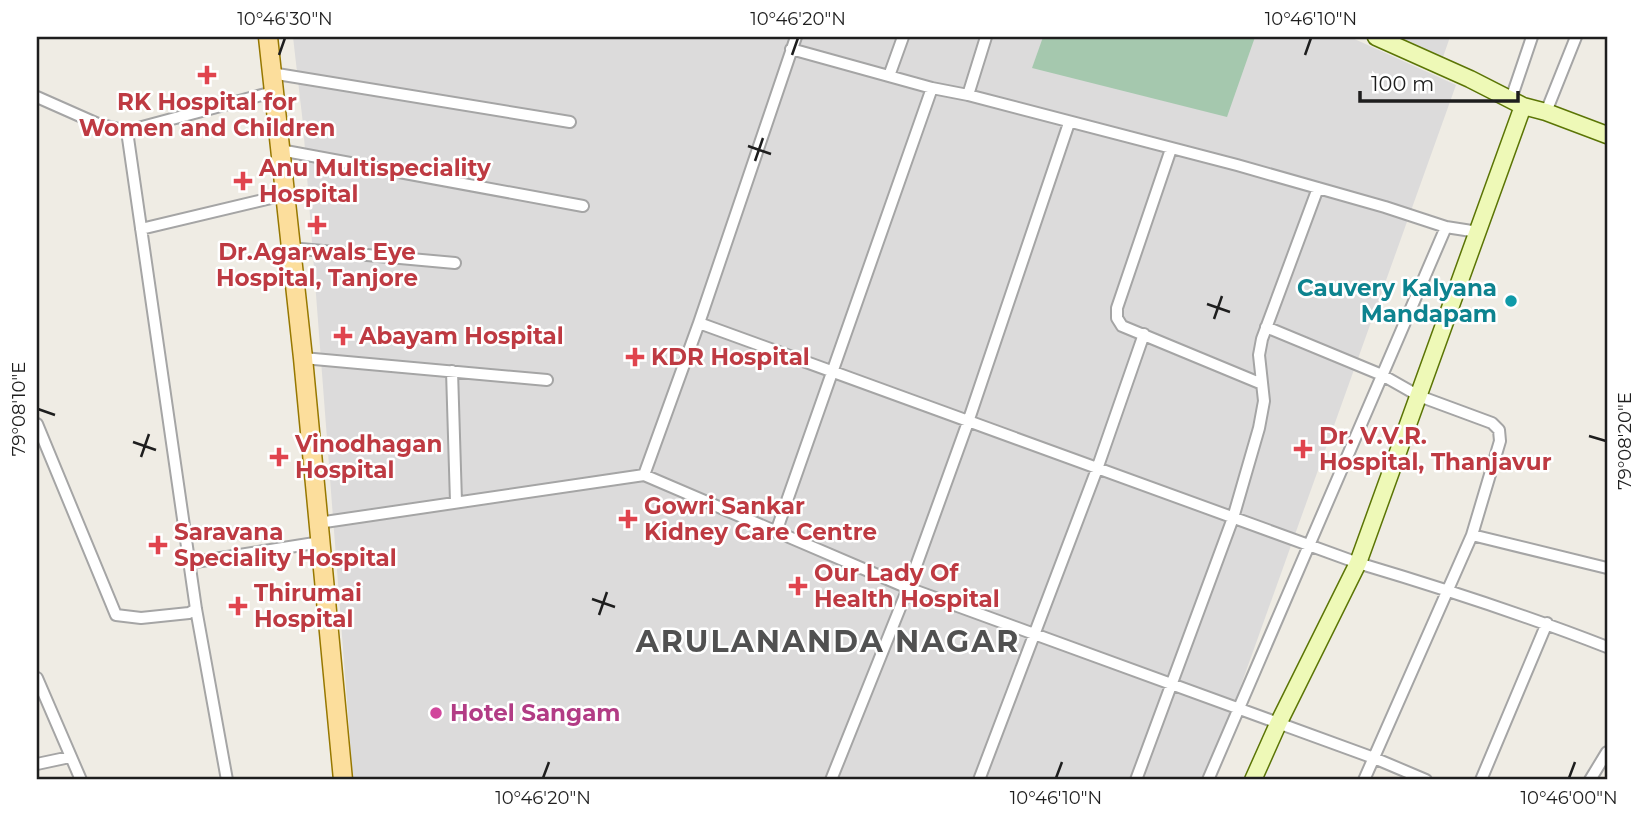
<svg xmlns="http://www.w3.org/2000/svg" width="1644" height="817" font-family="Montserrat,sans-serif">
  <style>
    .residential { fill: #dcdbdb }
    .cemetery { fill: #a5c8ae }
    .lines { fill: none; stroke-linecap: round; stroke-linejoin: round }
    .street-casing { stroke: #a5a5a5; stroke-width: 14 }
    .secondary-casing { stroke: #5b7505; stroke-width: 19 }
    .primary-casing { stroke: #977800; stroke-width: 21 }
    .street { stroke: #fff; stroke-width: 10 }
    .secondary { stroke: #eef9b7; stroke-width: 16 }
    .primary { stroke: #fcde9c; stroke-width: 18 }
    .ticks { fill: none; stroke: #1e1e1e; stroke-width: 2.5 }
    .health-dot { fill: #e0444e; stroke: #fff; stroke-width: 2.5 }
    .culture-dot { fill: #0f9aa8; stroke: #fff; stroke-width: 2.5 }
    .hotel-dot { fill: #d1479c; stroke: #fff; stroke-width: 2.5 }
    .labels { text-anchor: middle; stroke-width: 5; stroke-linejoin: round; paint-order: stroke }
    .health-label { font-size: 23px; font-weight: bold; fill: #be3a42; stroke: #fff; text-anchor: start }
    .culture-label { font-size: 23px; font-weight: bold; fill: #0d838f; stroke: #fff; text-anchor: end }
    .hotel-label { font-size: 23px; font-weight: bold; fill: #b23c85; stroke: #fff; text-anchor: start }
    .district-label { font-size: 30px; font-weight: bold; letter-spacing: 2px; fill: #515151; stroke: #fff }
    .neatline { fill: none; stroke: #1e1e1e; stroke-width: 2.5 }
    .ticks-label { font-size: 18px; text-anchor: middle; fill: #1e1e1e }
  </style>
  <rect width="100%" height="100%" fill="#efece4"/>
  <path class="residential" d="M293,37H1350L1456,85L1207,780H353L303,124Z
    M1398,37H1450L1443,57Z"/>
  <path class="cemetery" d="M1043,37H1255L1227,117L1032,68Z"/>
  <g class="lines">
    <defs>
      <path id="street" d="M791,49L932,88L968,95L1237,165L1385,207L1446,227L1478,232
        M271,73L570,122
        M889,76L903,37
        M968,95L986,37
        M37,97L98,124L127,131L273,92
        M1511,99L1532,37
        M1546,112L1576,37
        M127,131L196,609L227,780
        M1171,149L1117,308V318L1122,326L1262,384
        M280,150L583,206
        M141,229L284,195
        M290,248L455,263
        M699,323L1358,563C1442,588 1525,615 1607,647
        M1266,327L1382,375L1419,396L1492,423L1499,430L1500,441L1472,535L1364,780
        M303,358L547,380
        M452,371L456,502
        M37,424L116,615L141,618L189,613L196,609
        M644,475L908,588L1374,758L1426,780
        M318,523L644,475L699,323L796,37
        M776,532L932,88
        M1472,535L1607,568
        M189,563L321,542
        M37,678L81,780
        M37,764L70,757
        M831,780L908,588L968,422L1069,123
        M979,780L1097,469L1144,334
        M1136,780L1233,518L1259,428L1264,401L1259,355L1262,339L1318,188
        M1208,780L1446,227
        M1481,780L1547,623
        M1590,780L1607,752"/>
      <path id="secondary" d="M1376,37L1470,79L1523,106L1546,112L1607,135
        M1253,780L1278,724L1358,563L1523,106"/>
      <path id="primary" d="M268,37L303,358L343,780"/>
    </defs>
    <use href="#street" class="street-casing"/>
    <use href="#secondary" class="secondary-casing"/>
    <use href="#primary" class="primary-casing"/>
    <use href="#street" class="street"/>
    <use href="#secondary" class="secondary"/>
    <use href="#primary" class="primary"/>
  </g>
  <path class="ticks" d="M279,55L285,38M792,55L798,38M1305,55L1311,38M748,146L771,154M755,161L763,138M1207,304L1230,312M1214,319L1222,296M38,409L55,415M1589,436L1606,441M133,442L156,450M141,457L149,434M592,599L615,607M599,615L607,592M543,778L549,762M1056,778L1062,762M1569,778L1575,762"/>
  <g class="health-dot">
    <path d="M203.5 64.5h7v7h7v7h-7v7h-7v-7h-7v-7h7z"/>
    <path d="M239.5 170.5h7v7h7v7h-7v7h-7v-7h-7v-7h7z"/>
    <path d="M313.5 214.5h7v7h7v7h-7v7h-7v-7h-7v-7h7z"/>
    <path d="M339.5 325.5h7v7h7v7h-7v7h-7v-7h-7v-7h7z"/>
    <path d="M631.5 346.5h7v7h7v7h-7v7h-7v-7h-7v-7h7z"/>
    <path d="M1299.5 438.5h7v7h7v7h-7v7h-7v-7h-7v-7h7z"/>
    <path d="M275.5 446.5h7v7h7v7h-7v7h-7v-7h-7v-7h7z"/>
    <path d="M624.5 508.5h7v7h7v7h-7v7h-7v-7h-7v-7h7z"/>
    <path d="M154.5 534.5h7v7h7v7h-7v7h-7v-7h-7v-7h7z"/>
    <path d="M794.5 575.5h7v7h7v7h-7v7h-7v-7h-7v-7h7z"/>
    <path d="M234.5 595.5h7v7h7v7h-7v7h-7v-7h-7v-7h7z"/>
  </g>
  <circle class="culture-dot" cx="1511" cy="301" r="7"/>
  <circle class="hotel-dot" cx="436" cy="713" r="7"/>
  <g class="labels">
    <g class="health-label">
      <text x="207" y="110" text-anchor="middle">RK Hospital for<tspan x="207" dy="26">Women and Children</tspan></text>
      <text x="259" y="176">Anu Multispeciality<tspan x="259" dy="26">Hospital</tspan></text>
      <text x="317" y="260" text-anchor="middle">Dr.Agarwals Eye<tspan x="317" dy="26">Hospital, Tanjore</tspan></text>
      <text x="359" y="344">Abayam Hospital</text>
      <text x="651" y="365">KDR Hospital</text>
      <text x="1319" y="444">Dr. V.V.R.<tspan x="1319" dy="26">Hospital, Thanjavur</tspan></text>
      <text x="295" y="452">Vinodhagan<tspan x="295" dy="26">Hospital</tspan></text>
      <text x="644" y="514">Gowri Sankar<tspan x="644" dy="26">Kidney Care Centre</tspan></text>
      <text x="174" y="540">Saravana<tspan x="174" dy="26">Speciality Hospital</tspan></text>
      <text x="814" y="581">Our Lady Of<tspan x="814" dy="26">Health Hospital</tspan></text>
      <text x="254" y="601">Thirumai<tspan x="254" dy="26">Hospital</tspan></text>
    </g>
    <g class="culture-label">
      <text x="1497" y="296">Cauvery Kalyana<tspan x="1497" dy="26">Mandapam</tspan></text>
    </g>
    <g class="hotel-label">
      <text x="450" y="721">Hotel Sangam</text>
    </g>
    <g class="district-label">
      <text x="828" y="652">ARULANANDA NAGAR</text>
    </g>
  </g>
  <rect width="1644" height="817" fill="none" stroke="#ffffff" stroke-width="77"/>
  <path d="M1360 91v10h158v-10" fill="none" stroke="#1e1e1e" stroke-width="3.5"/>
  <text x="1371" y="91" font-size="21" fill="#1e1e1e" stroke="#ffffff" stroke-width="5" paint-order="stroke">100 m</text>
  <rect x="38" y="38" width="1568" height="740" class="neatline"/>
  <g class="ticks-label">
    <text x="285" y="25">10°46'30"N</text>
    <text x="798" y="25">10°46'20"N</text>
    <text x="1311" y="25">10°46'10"N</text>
    <text transform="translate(19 409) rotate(-90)" y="6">79°08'10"E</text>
    <text transform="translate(1625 441) rotate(-90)" y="6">79°08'20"E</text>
    <text x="543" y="804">10°46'20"N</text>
    <text x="1056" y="804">10°46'10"N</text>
    <text x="1569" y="804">10°46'00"N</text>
  </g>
</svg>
